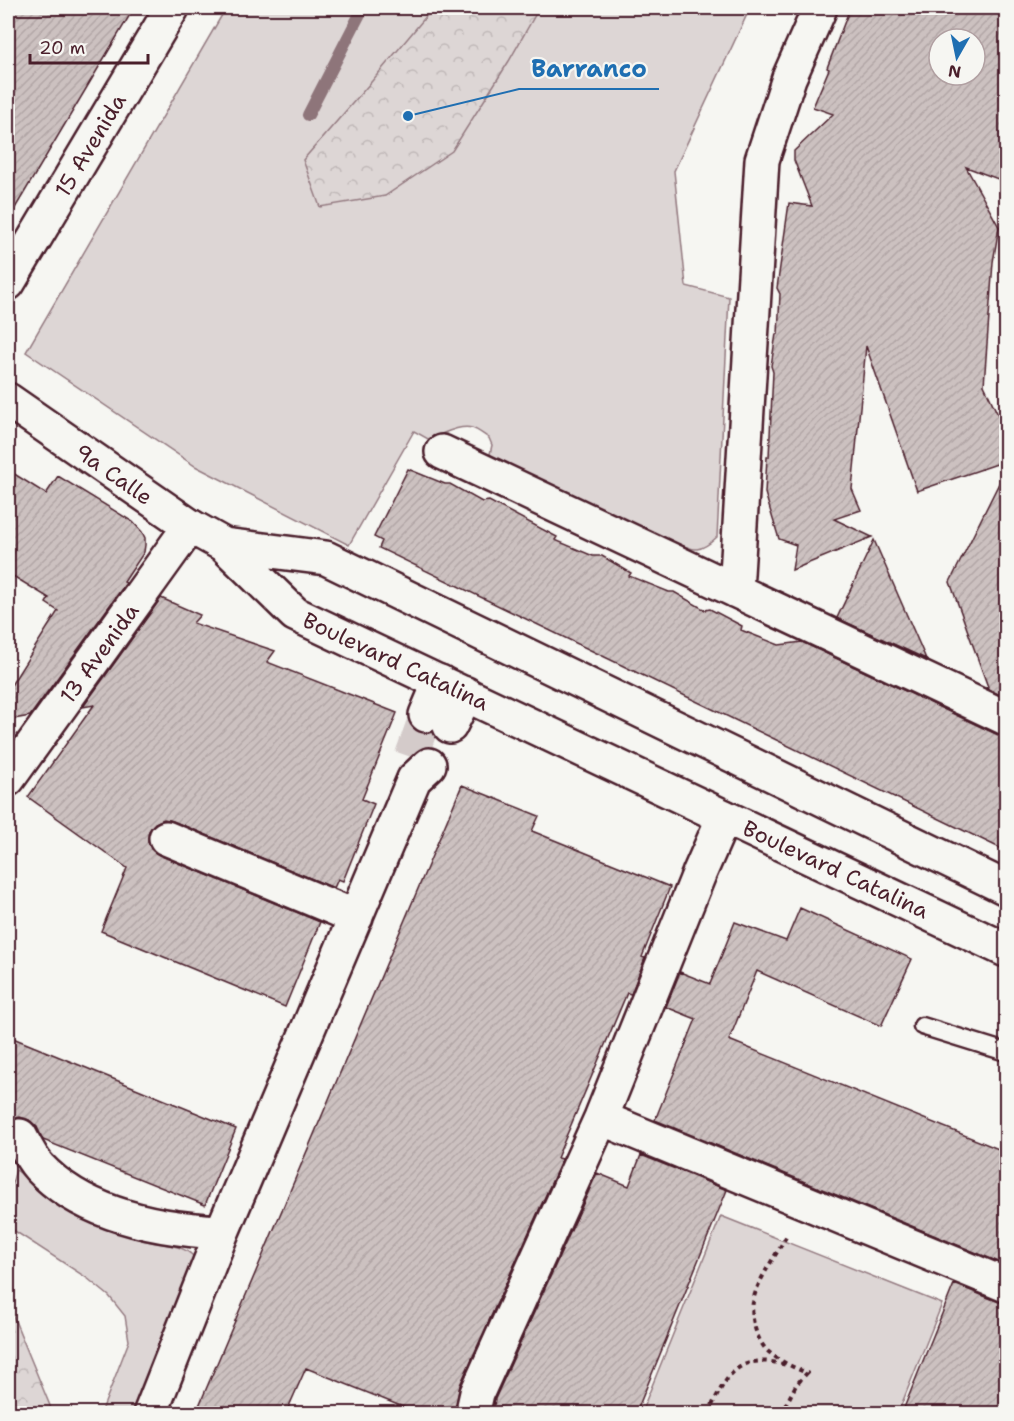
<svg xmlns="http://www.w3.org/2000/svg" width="1014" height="1421" font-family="'Shantell Sans',sans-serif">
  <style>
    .green { fill: #ddd6d5; stroke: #947a80; stroke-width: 1.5 }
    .forest { fill: url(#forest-crowns); stroke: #947a80; stroke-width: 1.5 }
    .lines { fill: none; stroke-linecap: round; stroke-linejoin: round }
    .stream { stroke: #8e747a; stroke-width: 12 }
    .building { fill: url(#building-hatch); stroke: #4a1f2b; stroke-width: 1.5; fill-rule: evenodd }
    .street-tunnel { stroke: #d4cbca; stroke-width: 33; stroke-dasharray: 33 16; stroke-linecap: butt }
    .lane-casing { stroke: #4a1f2b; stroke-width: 21 }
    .street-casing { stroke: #4a1f2b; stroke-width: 38 }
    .secondary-casing { stroke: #4a1f2b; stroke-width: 38 }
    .path { stroke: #4a1f2b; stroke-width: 4; stroke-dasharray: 4.5 4.5; stroke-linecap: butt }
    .lane { stroke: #f6f6f2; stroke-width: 16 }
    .street { stroke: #f6f6f2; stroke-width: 33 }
    .secondary { stroke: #f6f6f2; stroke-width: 33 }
    .labels { text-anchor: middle; stroke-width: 4.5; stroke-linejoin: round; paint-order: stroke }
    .street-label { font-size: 22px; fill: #4a1f2b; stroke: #f6f6f2 }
    .leader { fill: none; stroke: #1f6fb2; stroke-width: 2 }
    .callout-dot { fill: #1f6fb2; stroke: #f6f6f2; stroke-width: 2 }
    .callout-label { font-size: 24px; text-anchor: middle; font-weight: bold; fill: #1f6fb2; stroke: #f6f6f2; stroke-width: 4.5; stroke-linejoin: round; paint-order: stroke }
  </style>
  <defs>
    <pattern id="forest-crowns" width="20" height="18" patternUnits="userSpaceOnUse" patternTransform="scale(1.5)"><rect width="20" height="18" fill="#ddd6d5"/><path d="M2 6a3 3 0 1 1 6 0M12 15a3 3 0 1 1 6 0" fill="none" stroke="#bfb7b7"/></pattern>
    <pattern id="building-hatch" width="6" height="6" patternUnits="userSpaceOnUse" patternTransform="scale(1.5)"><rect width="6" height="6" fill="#ccc1c0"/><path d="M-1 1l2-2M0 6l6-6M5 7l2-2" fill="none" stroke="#b1a5a5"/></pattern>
  </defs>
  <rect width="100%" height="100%" fill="#f6f6f2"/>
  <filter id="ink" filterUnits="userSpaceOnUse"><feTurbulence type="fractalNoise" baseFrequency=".0167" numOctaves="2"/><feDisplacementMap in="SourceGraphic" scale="12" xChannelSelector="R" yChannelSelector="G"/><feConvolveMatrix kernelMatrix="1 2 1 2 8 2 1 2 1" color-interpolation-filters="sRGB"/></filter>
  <g filter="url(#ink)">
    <path class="green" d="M226,8H750L674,171L686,286L729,297L717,537C698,555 693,550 671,541L496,461L490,454L492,445L489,438C484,435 478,430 472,428C460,424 441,435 428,439L414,431L349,545L195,466L26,352Z
      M16,1170C56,1200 93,1226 142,1240C159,1245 182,1243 194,1257L193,1265L132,1413H101L129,1341L125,1316L109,1296L87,1278L10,1228C4,1207 10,1189 16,1170Z
      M721,1216L942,1304L898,1413H641Z"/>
    <path class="forest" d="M433,8H539L509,61L452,151L385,196L320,207L303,160L372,81Z
      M8,1309L11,1311L53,1413H8Z"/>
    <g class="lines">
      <path class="stream" d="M308,115L363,8"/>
    </g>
    <path class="building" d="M8,8H134L8,220Z
      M850,8H1006V182L966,167L999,227L993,262L984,385L1006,432V461L917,491L866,346L852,489L861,510L834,519L872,537L792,570L796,545L779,539L765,493L767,457H769L773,372L771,366L776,334H778L780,294L777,288L789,203L812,206L794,160V151L833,114L813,107L829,69L827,68ZM939,39H975V75H939Z
      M408,469L445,484H450L482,502L489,501L557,537L555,540L593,556H602L631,573L629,576L669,592H674L705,610L710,609L742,626L741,630L779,645L802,642L998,735L1006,737V851L379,548L382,541L374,537Z
      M1006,469V698L986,688L988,687L950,582Z
      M8,470L46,494L58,476L133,522L142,532L145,538V545L144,552L124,582L126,583L30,716L8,720V690L58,611L46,603L49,598L8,573Z
      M874,540L926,659L837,618Z
      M161,598L200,615L193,623L275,651L267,662L397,713L362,799L374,804L343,881L338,879L334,888L173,821L164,819L155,823L149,831L148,841L151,849L159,855L320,922L285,1007L101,931L127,868L28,797L94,705L83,707Z
      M462,785L539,816L532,831L670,887L642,957L645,958L631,994L627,993L557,1158L562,1159L460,1385L455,1413H418L306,1368L286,1413H196Z
      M800,908L912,959L881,1026L757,971L729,1040L1006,1152V1265L655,1120L696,1019L666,1007L680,972L710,984L735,922L786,941Z
      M8,1036L236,1129L205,1205L43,1140L37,1127L29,1120L20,1117L12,1119L8,1123Z
      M641,1155L727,1190L636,1413H493L495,1399L597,1173L629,1186Z
      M954,1284L999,1302L1006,1303V1413H902Z"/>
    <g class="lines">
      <path class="street-tunnel" d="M411,757L426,715"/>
      <defs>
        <path id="lane" d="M922,1026L1006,1052"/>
        <path id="street" d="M8,283L172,8
          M442,452L1006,718
          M736,591L762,160L789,78L820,8
          M426,715L440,682
          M450,726L466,694
          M8,779L190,526
          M166,838L356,917
          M601,1118L1006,1285
          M20,1136C26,1147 31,1158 39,1167C84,1215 160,1229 222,1232
          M150,1414L222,1232L414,779L429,765
          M474,1414V1406L477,1393L601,1118L699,874L724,817"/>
        <path id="secondary" d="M8,400L190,526L224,545L295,614L1006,950
          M224,545L326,558L1006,888"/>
      </defs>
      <use href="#lane" class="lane-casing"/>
      <use href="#street" class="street-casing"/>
      <use href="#secondary" class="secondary-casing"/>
      <path class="path" d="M708,1414C728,1372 738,1353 787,1365
        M781,1414L796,1385L807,1373C795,1368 781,1362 770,1353C757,1343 750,1318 753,1302C756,1282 777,1254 787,1235"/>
      <use href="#lane" class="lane"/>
      <use href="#street" class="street"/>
      <use href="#secondary" class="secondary"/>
    </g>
  </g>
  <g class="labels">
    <g class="street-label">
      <text transform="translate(90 145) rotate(-59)" y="8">15 Avenida</text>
      <text transform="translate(114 474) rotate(35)" y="8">9a Calle</text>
      <text transform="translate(99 653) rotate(-54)" y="8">13 Avenida</text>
      <text transform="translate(396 661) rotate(25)" y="8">Boulevard Catalina</text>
      <text transform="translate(836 869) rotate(25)" y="8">Boulevard Catalina</text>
    </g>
  </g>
  <path class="leader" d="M408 116L519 89H659"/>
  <circle class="callout-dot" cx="408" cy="116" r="6"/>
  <g class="callout-label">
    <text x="589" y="77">Barranco</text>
  </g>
  <rect width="1014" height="1421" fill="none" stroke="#f6f6f2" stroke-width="30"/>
  <rect x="15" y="15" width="984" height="1391" fill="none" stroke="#4a1f2b" stroke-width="2" filter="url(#ink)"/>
  <g transform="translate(957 57) rotate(189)"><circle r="28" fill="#f6f6f2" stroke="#b1a0a2" stroke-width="1.5"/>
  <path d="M0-4.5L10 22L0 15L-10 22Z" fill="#1f6fb2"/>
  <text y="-9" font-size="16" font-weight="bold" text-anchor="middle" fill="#4a1f2b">N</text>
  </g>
  <path d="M30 54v9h118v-9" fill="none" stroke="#4a1f2b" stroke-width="3"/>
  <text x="39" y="54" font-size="18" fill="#4a1f2b" stroke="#f6f6f2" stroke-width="4.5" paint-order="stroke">20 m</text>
</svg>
